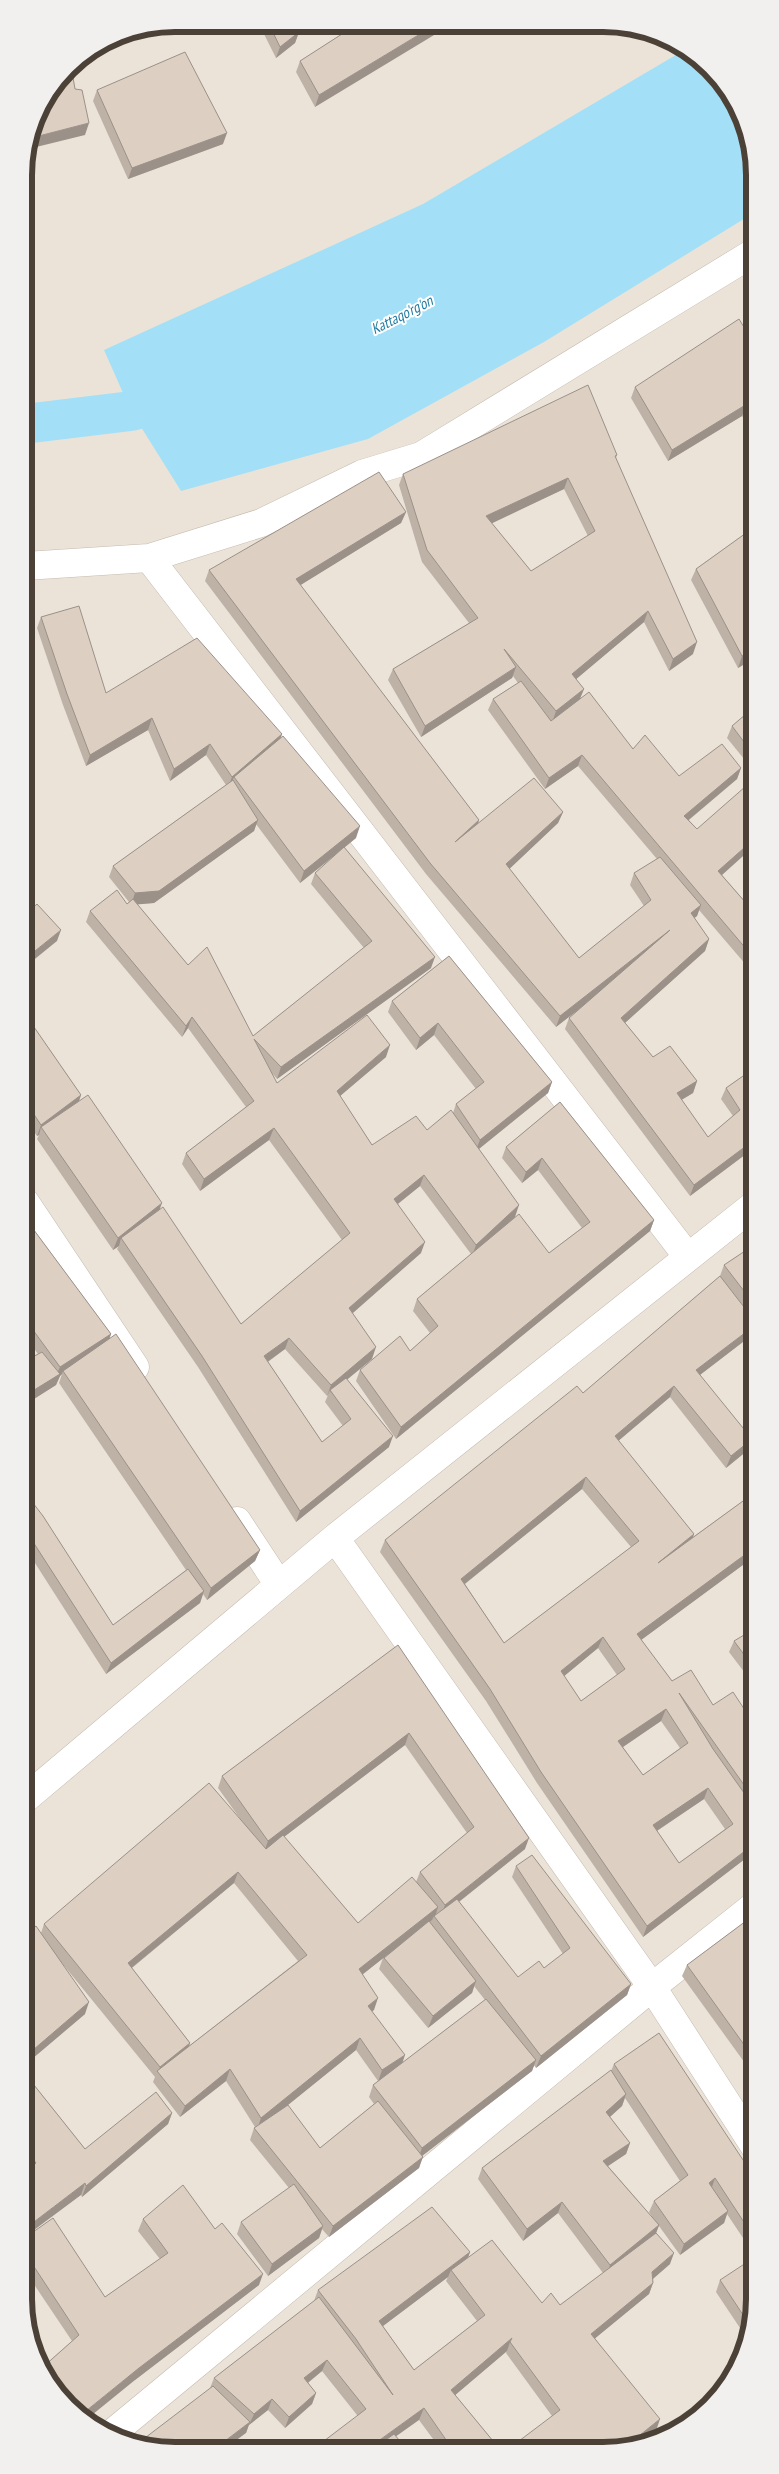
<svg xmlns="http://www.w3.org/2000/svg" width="779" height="2474" font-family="'PT Sans Narrow',sans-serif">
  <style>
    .residential { fill: #ebe3d8 }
    .water { fill: #a3e0f7 }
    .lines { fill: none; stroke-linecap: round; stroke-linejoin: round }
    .canal { stroke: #a3e0f7; stroke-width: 40 }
    .minor-casing { stroke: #c6bbaf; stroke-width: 29 }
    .minor { stroke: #fff; stroke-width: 28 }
    .wall { fill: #beb2a7; fill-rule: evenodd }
    .shaded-wall { fill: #9b9188 }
    .building { fill: #ddcfc2; stroke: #9b9188; fill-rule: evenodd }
    .labels { text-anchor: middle; stroke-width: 4; stroke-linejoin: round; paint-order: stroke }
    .water-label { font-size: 15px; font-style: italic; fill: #217ba0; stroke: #fff }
    .rim { fill: none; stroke: #4c4137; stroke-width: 6 }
  </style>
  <rect width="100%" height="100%" fill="#f7f2eb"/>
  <path class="residential" d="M175,24L634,27L679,44L711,68L739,108L752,146L755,2308L744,2356L717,2399L679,2430L633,2447H146L108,2434L68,2406L40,2366L27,2328L24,166L35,117L68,68L118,35Z"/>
  <path class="water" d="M686,49L711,68L739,108L752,146V214L544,342L368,439L181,491L131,411L104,350L423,204Z"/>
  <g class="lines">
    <path class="canal" d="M24,424L131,411L184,396"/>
    <defs>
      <path id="minor" d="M149,558L688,1257
        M25,566L149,558L261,523L362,474L421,456L753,253
        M25,1202L135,1367
        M237,1521L279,1585
        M335,1538L652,1987L755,2147
        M26,1798L335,1538L754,1205
        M110,2435L652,1987L754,1906"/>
    </defs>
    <use href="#minor" class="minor-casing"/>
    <use href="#minor" class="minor"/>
  </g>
  <path class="wall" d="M259,24L295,25L299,32L295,43L276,58Z
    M356,25L315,107L296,72L300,61Z
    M97,90L223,144L128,179L93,101Z
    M753,342V433L742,416L668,461L631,398L635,387Z
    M617,455L616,458L693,654L669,671L644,622L576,679L584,689L580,698L633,749L679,776L741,768L737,779L689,820L697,829L753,793V847L722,875L753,911V973L699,910L697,916L694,918L709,939L705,951L625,1023L653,1057L697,1081L693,1093L681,1100L708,1137L733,1116L721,1099L726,1088L753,1069L754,1148L690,1196L565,1029L569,1018L576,1011L556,1027L426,874L205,581L209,570L406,512L401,523L300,585L479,820L478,824L563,812L558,823L509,869L579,958L644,906L630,885L634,873L657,859L578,766L545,789L488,710L493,699L518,683L513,676L512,678L421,737L388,680L393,669L469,623L422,562L399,485L403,474ZM564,489L588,536L531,571L491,523Z
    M753,528V659L738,668L691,580L696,569Z
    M41,617L106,693L282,734L280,739L356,838L344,848L431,968L277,1079L272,1073L277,1083L386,1057L340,1096L372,1145L427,1130L453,1113L456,1104L476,1089L434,1035L416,1050L388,1012L392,1001L449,956L552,1082L548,1093L479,1149L515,1217L507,1224L549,1253L582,1228L538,1170L522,1183L502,1158L506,1147L560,1102L654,1220L650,1231L396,1439L356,1381L360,1370L410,1351L430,1333L413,1311L417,1299L471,1254L420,1186L398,1204L421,1253L352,1313L372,1359L347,1379L389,1447L296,1522L198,1367L117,1249L119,1246L113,1250L37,1139L39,1135L37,1136L25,1119V1014L81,1095L79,1102L160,1210L241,1324L342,1240L269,1140L200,1191L182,1164L186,1153L246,1107L188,1028L182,1037L86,922L90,911L127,904L129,902L109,877L113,866L226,785L206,755L170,781L148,730L86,766L63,705L37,628ZM256,824L300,883L342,850L315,873L311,884L364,948L253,1036L188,965L137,904L154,903L254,831ZM285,1349L327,1396L328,1395L325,1402L343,1426L322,1442L268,1362Z
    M753,708V770L727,738L732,726Z
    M25,1218L111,1334L109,1339L260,1550L255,1561L207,1600L203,1594L200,1603L106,1674L26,1549V1494L113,1625L186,1570L59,1383L62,1374L60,1376L56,1385L26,1404L25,1361L38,1354L25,1336Z
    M754,1245V1331L752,1335L700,1375L748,1450L726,1468L670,1397L618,1441L694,1534L693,1537L754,1493V1564L751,1559L641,1640L672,1681L713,1705L754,1724V1852L643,1937L537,1783L486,1701L380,1552L385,1540L583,1393L720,1276L724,1265ZM582,1489L631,1547L504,1643L465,1584ZM598,1648L617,1675L581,1701L564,1676ZM661,1721L680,1748L643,1775L623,1747ZM704,1799L725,1829L679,1863L657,1831Z
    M754,1629V1685L729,1652L734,1641Z
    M398,1645L525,1849L459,1902L518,1977L544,1968L563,1954L512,1877L516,1866L631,1984L627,1995L536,2068L534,2065L532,2071L422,2156L419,2168L329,2237L322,2229L319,2238L268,2276L237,2234L241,2222L289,2188L250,2140L254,2128L255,2127L226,2081L180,2117L153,2082L155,2077L61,1962L85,2014L26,2064V1934L41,1933L44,1924L241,1820L218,1788L222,1776ZM405,1745L467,1833L420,1872L416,1882L358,1923L284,1837ZM234,1883L298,1961L189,2046L190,2043L132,1968ZM383,1958L379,1969L428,2028L472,1993L474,1986L485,2000L402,2063L372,2011L374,2010L362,1975ZM356,2050L378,2081L373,2085L369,2097L374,2104L320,2148L283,2109Z
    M754,1915L755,2077L682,1976L687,1965Z
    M614,2064L755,2178V2256L727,2214L724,2223L680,2255L659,2226L656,2233L670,2264L653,2279V2283L649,2294L595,2338L656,2431L552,2416L506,2353L507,2351L455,2395L498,2447H439L419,2420L357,2415L322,2371L308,2383L316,2393L312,2404L285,2428L268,2410L249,2425V2424L246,2433L210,2388L214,2378L314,2301L318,2290L470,2252L468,2258L542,2303L560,2305L603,2273L558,2213L523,2241L478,2179L482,2168L611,2071ZM625,2098L680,2181L654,2201L649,2212L653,2218L608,2166L626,2154L630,2143L610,2117L622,2106ZM448,2277L446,2281L477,2321L414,2370L383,2326Z
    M26,2075L85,2149L172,2113L168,2124L82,2197L81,2195L28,2170L26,2167Z
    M143,2219L215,2229L259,2285L135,2380L43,2367L72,2341L27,2274L26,2237L105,2297L160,2259L138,2231Z
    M720,2280L755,2308L748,2340L716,2292Z"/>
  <path class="shaded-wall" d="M435,25L449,26L315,107L319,95Z
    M299,32L295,43L276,58L280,47Z
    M89,123L85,135L28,149L31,138Z
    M227,133L223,144L128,179L132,168Z
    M747,404L742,416L668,461L672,450Z
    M568,478L564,489L482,528L486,516Z
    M406,512L401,523L291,591L296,579Z
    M648,611L644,622L568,686L572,674Z
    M697,642L693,654L669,671L673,659Z
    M753,650V659L738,668L742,656Z
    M516,667L512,678L421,737L425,726Z
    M584,689L579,701L552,723L556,711Z
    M152,718L148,730L86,766L90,755Z
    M282,734L278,746L234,777L230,786L228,788L232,777Z
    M210,744L206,755L170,781L174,769Z
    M582,755L578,766L545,789L549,778Z
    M741,768L737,779L680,827L684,816Z
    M563,812L558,823L502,876L506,864Z
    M258,820L254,831L154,903L131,905L135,893Z
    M479,820L475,832L455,842Z
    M360,826L356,838L300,883L304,871Z
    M753,840V847L714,882L718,871Z
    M701,905L697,916L687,924L691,913Z
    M61,930L57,941L25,967V959Z
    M670,930L666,942L556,1027L560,1016Z
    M709,939L705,951L617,1030L621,1018Z
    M435,957L431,968L277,1079L281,1067Z
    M192,1017L188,1028L182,1037L186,1026Z
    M438,1023L434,1035L416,1050L420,1038Z
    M390,1045L386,1057L333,1102L337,1091Z
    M697,1081L693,1093L673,1105L677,1093Z
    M552,1082L548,1093L475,1152L480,1140Z
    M81,1095L77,1106L41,1127L39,1135L37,1136L41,1125Z
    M274,1128L269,1140L200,1191L204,1179Z
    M754,1140V1148L690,1196L694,1185Z
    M542,1158L538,1170L522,1183L526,1172Z
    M424,1175L420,1186L390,1210L394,1199Z
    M162,1203L158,1214L121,1238L119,1246L113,1250L118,1238Z
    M519,1205L515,1217L472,1256L476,1245Z
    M654,1220L650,1231L396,1439L401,1427Z
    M425,1242L421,1253L345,1320L349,1308Z
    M754,1326V1331L752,1335L692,1381L696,1370Z
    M111,1334L107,1346L63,1371L62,1374L60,1376L56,1385L26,1404V1395L56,1376L60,1367Z
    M289,1338L285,1349L260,1367L264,1356Z
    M376,1347L372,1359L331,1393L330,1390L327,1396L331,1385Z
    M674,1386L670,1397L610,1448L615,1436Z
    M393,1436L389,1447L296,1522L300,1511Z
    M752,1439L748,1450L726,1468L731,1456Z
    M586,1477L582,1489L457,1590L461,1579Z
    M694,1534L690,1546L658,1563Z
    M754,1548L751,1559L633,1646L637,1634Z
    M260,1550L255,1561L207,1600L211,1588Z
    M204,1591L200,1603L106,1674L111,1663Z
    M603,1637L598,1648L557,1682L561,1671Z
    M666,1709L661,1721L614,1753L618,1741Z
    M409,1733L405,1745L264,1852L268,1841Z
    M708,1788L704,1799L649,1836L653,1825Z
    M529,1838L525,1849L441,1916L445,1905Z
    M754,1844V1852L643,1937L647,1926Z
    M238,1872L234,1883L124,1974L128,1963Z
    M438,1907L435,1917L434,1916L432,1920L354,1981L359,1969Z
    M476,1981L472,1993L428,2028L433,2016Z
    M631,1984L627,1995L536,2068L541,2056Z
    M378,1998L374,2010L364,2017L368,2006Z
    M89,2002L85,2014L26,2064V2056Z
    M360,2038L356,2050L257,2130L261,2118Z
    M190,2043L186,2054L158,2072L160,2067Z
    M405,2055L401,2067L378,2082L382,2070Z
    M536,2060L532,2071L418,2159L422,2148Z
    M230,2069L226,2081L180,2117L185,2106Z
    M626,2094L622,2106L602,2124L606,2112Z
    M172,2113L168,2124L82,2197L86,2186Z
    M630,2143L626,2154L599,2172L603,2161Z
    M423,2157L419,2168L329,2237L333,2226Z
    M715,2178L711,2190L709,2183Z
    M85,2183L81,2195L26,2236V2228Z
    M562,2202L558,2213L523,2241L527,2229Z
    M728,2211L724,2223L680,2255L684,2244Z
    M659,2225L655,2236L606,2277L610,2265Z
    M323,2226L319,2238L268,2276L272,2264Z
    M470,2252L466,2263L451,2270L448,2277L375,2332L379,2321Z
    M674,2253L670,2264L648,2283L652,2272Z
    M263,2274L259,2285L135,2380L87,2419L81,2415L139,2368Z
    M653,2283L649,2294L587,2345L591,2334Z
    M512,2338L510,2342L507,2351L447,2402L451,2390Z
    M327,2360L322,2371L300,2389L304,2378Z
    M316,2393L312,2404L285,2428L289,2417Z
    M272,2399L268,2410L249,2425L254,2414Z
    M424,2408L419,2420L381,2447H370Z
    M660,2419L656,2431L637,2446L633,2447H625Z
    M250,2422L246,2433L227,2447H217Z"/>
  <path class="building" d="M269,24L295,25L299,32L280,47Z
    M356,25H435L319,95L300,61Z
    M185,52L227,133L132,168L97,90Z
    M71,66L75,89L82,90L89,123L31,138L35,117L68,68Z
    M739,319L753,342V414L747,404L672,450L635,387Z
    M588,385L617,455L615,456L697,642L673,659L648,611L572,674L584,689L556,711L504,649L516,667L425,726L393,669L478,618L427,550L403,474ZM568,478L595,531L531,571L486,516Z
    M379,472L406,512L296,579L479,820L455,842L534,778L563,812L506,864L579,958L651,900L634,873L660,857L701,905L691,913L709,939L621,1018L653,1057L670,1046L697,1081L677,1093L708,1137L740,1110L726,1088L753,1069L754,1140L694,1185L569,1018L670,930L560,1016L430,863L209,570Z
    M753,528V650L742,656L696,569Z
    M79,606L106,693L197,638L282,734L232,777L210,744L174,769L152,718L90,755L67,694L41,617Z
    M521,681L551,721L589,692L633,749L645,735L679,776L722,744L741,768L684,816L697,829L746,786L753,793V840L718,871L753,911V957L582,755L549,778L493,699Z
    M753,708V754L732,726Z
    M283,736L360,826L304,871L234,777Z
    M233,780L258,820L159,891L135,893L113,866Z
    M344,847L435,957L281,1067L254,1039L277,1083L367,1015L390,1045L337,1091L372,1145L416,1116L427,1130L451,1110L519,1205L476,1245L424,1175L394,1199L425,1242L349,1308L376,1347L331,1385L289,1338L264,1356L322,1442L351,1419L330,1390L346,1378L393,1436L300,1511L202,1356L121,1238L163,1207L241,1324L350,1233L274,1128L204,1179L186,1153L254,1101L192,1017L186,1026L90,911L117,890L127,904L133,899L188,965L207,947L253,1036L372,941L315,873Z
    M37,904L61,930L25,959V915Z
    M449,956L552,1082L480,1140L456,1104L484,1082L438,1023L420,1038L392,1001Z
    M25,1014L81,1095L41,1125L25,1101Z
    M88,1095L162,1203L118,1238L41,1127Z
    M560,1102L654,1220L401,1427L360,1370L400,1336L410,1351L438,1326L417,1299L519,1214L549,1253L590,1222L542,1158L526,1172L506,1147Z
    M25,1218L111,1334L60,1367L25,1319Z
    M754,1245V1304L724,1265Z
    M720,1276L754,1320V1326L696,1370L752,1439L731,1456L674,1386L615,1436L694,1534L658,1563L754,1493V1548L637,1634L672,1681L691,1670L713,1705L733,1692L754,1724V1799L679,1693L713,1749L754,1807V1844L647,1926L541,1772L490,1689L385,1540L577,1386L583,1393ZM586,1477L639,1541L504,1643L461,1579ZM603,1637L625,1669L581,1701L561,1671ZM666,1709L688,1743L643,1775L618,1741ZM708,1788L733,1824L679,1863L653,1825Z
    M116,1334L260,1550L211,1588L63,1371Z
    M42,1352L60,1374L26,1395L25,1361Z
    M26,1494L43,1516L113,1625L188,1569L204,1591L111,1663L26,1531Z
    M754,1629V1668L734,1641Z
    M398,1645L529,1838L445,1905L420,1872L474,1827L409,1733L268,1841L222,1776Z
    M209,1783L266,1849L283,1835L358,1923L412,1877L438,1907L359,1969L378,1998L368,2006L405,2055L382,2070L360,2038L261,2118L230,2069L185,2106L157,2071L307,1955L238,1872L128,1963L190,2043L160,2067L44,1924Z
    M532,1855L631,1984L541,2056L434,1916L457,1899L518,1977L539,1961L544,1968L570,1948L516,1866Z
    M754,1915L755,2060L687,1965Z
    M429,1921L476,1981L433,2016L384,1958Z
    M36,1926L89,2002L26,2056V1934Z
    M486,1999L536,2060L422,2148L373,2085Z
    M659,2033L755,2178V2239L715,2178L709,2183L728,2211L684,2244L654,2201L688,2175L614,2064Z
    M611,2070L626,2094L606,2112L630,2143L603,2161L659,2225L610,2265L562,2202L527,2229L482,2168Z
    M26,2075L85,2149L156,2092L172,2113L86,2186L85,2183L26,2228V2171L36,2163L26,2150Z
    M378,2101L423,2157L333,2226L254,2128L288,2105L320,2148Z
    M294,2184L323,2226L272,2264L241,2222Z
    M183,2185L215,2229L222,2223L263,2274L139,2368L81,2415L68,2406L40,2366L37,2359L43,2367L79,2335L27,2256L26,2237L53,2218L105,2297L168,2253L143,2219Z
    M432,2207L470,2252L379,2321L414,2370L485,2315L451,2270L492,2240L542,2303L551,2293L560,2305L656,2233L674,2253L652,2272L653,2283L591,2334L660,2419L625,2447H511L560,2410L510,2342L512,2338L451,2390L498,2447H451L424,2408L370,2447H316L366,2409L327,2360L304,2378L316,2393L289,2417L272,2399L254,2414L214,2378L319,2297L393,2395L356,2339L318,2290Z
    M755,2257V2308L751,2327L720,2280Z
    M213,2386L250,2422L217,2447H146L137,2444Z
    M394,2434L405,2447H376Z"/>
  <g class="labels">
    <g class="water-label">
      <text transform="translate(402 315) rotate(-27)" y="5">Kattaqo'rg'on</text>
    </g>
  </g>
  <path d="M0 0H779V2474H0ZM175 32H603A143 143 0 0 1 746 175V2299A143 143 0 0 1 603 2442H175A143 143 0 0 1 32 2299V175A143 143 0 0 1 175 32Z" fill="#f1f0ef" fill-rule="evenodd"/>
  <path class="rim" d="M175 32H603A143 143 0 0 1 746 175V2299A143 143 0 0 1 603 2442H175A143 143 0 0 1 32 2299V175A143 143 0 0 1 175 32Z"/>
</svg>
